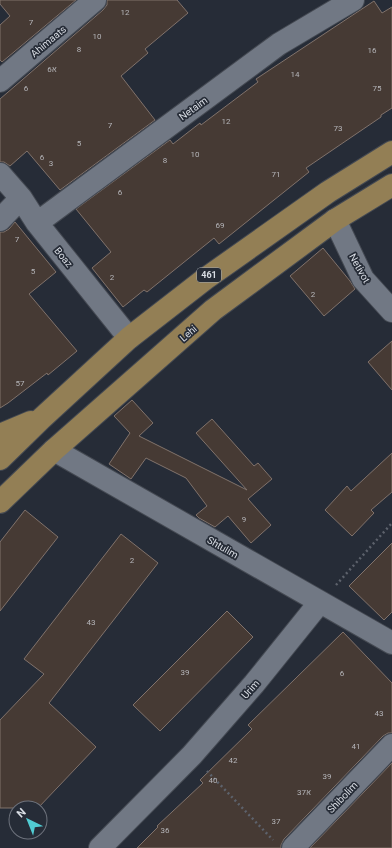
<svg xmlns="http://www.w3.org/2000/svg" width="392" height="848" font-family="Roboto,Heebo,sans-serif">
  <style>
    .building { fill: #463a34; stroke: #80726b }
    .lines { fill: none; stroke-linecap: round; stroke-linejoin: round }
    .street-casing { stroke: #444952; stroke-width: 24 }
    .primary-casing { stroke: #444952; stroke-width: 24 }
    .path { stroke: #5d626c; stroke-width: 2.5; stroke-dasharray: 2 3; stroke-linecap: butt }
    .street { stroke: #717884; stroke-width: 22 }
    .primary { stroke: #937f55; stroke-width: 22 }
    .labels { text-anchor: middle; stroke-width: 3.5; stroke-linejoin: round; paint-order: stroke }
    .number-label { font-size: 8px; fill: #b5b5b9 }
    .shield { fill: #262c37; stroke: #a4a9b1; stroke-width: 1 }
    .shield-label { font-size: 9px; font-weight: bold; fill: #dadee5 }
    .street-label { font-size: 10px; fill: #dadee5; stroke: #262c37 }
  </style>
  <rect width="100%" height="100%" fill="#262c37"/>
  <path class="building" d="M0,0H76L2,62L0,60V25L10,16L0,4Z
    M107,0H177L188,13L145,49L148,53L121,76L155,120L60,190L27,151L10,166L4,162H0V99L103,10L107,5Z
    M374,1L382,13L392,7V108L381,115V117L306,168L309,172L219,244L214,238L147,292L144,290L123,307L92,268L111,252L76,209L170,140L173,144L200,123L201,125L258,82L256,79Z
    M15,222L56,272L29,294L77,351L48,375L47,373L8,403L0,408V232H4L9,229Z
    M323,248L350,281L355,289L324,316L290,276Z
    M392,341V390L368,362Z
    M132,400L153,423L139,436L247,490L196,433L212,419L254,466L258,463L272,479L248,499L271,525L251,543L228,516L215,527L199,518L196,515L207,506L186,478L146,458L131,479L109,464L130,433L114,416Z
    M392,453V492L371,510L374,513L352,536L325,510L347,486L351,491Z
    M25,510L58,537L0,611V542Z
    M121,534L158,563L49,703L96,747L38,808H0V720L44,674L24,659Z
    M392,543V612L384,620L349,586Z
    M227,611L253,637L160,731L133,705Z
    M343,632L392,683V733H388L383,736L284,839L281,845V848H137L158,827L157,826L203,783L200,780L252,729L248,725Z
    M392,763V848H310Z"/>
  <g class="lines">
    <defs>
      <path id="street" d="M0,81L95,0
        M0,174L21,198L37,223L129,338
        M0,220L21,198
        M335,220L363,279L392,311
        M37,223L279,44L353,0
        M54,450L392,643
        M100,848L192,755L254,684L320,602
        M293,848L392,745"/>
      <path id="primary" d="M0,435L31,422
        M0,459L42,418L129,338L205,279L328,192L392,152
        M0,502L54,450L213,310L335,220L392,185"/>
    </defs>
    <use href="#street" class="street-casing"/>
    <use href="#primary" class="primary-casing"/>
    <path class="path" d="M336,585L392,523
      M207,771L273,840"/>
    <use href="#street" class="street"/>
    <use href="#primary" class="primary"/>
  </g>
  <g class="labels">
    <g class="number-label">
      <text x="125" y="15">12</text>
      <text x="31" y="25">7</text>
      <text x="97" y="39">10</text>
      <text x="79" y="52">8</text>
      <text x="372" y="53">16</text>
      <text x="52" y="72">6א</text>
      <text x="295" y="77">14</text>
      <text x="26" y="91">6</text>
      <text x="377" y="91">75</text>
      <text x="226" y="124">12</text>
      <text x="110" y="128">7</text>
      <text x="338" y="131">73</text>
      <text x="79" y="146">5</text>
      <text x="195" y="157">10</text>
      <text x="42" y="160">6</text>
      <text x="165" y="163">8</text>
      <text x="51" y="166">3</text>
      <text x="276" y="177">71</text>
      <text x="120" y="195">6</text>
      <text x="220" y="228">69</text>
      <text x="17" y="242">7</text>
      <text x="33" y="274">5</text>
      <text x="112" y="280">2</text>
      <text x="313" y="297">2</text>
      <text x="20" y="386">57</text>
      <text x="244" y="522">9</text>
      <text x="132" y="563">2</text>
      <text x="91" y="625">43</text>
      <text x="185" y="675">39</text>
      <text x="342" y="676">6</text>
      <text x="379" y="716">43</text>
      <text x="356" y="749">41</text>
      <text x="233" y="763">42</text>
      <text x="327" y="779">39</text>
      <text x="213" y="783">40</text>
      <text x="304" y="795">37א</text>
      <text x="276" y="824">37</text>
      <text x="165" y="833">36</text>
    </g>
    <rect class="shield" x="197" y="268" width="24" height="14" rx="3"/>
    <g class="shield-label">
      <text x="209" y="278">461</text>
    </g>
    <g class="street-label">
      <text transform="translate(48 41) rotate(-40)" y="4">Ahimaats</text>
      <text transform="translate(193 108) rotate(-36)" y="4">Netaim</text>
      <text transform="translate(64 257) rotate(51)" y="4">Boaz</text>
      <text transform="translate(360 268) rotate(61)" y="4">Netivot</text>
      <text transform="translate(188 333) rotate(-41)" y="4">Lehi</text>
      <text transform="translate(223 547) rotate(30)" y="4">Shtulim</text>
      <text transform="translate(250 689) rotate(-49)" y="4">Urim</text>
      <text transform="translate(342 797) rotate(-46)" y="4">Shibolim</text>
    </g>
  </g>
  <g transform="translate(28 820) rotate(317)"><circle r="19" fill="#262c37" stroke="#6e737d"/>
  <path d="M0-3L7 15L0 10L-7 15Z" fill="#51ccd3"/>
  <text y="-6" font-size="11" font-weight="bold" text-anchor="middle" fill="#dadee5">N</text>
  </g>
</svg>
